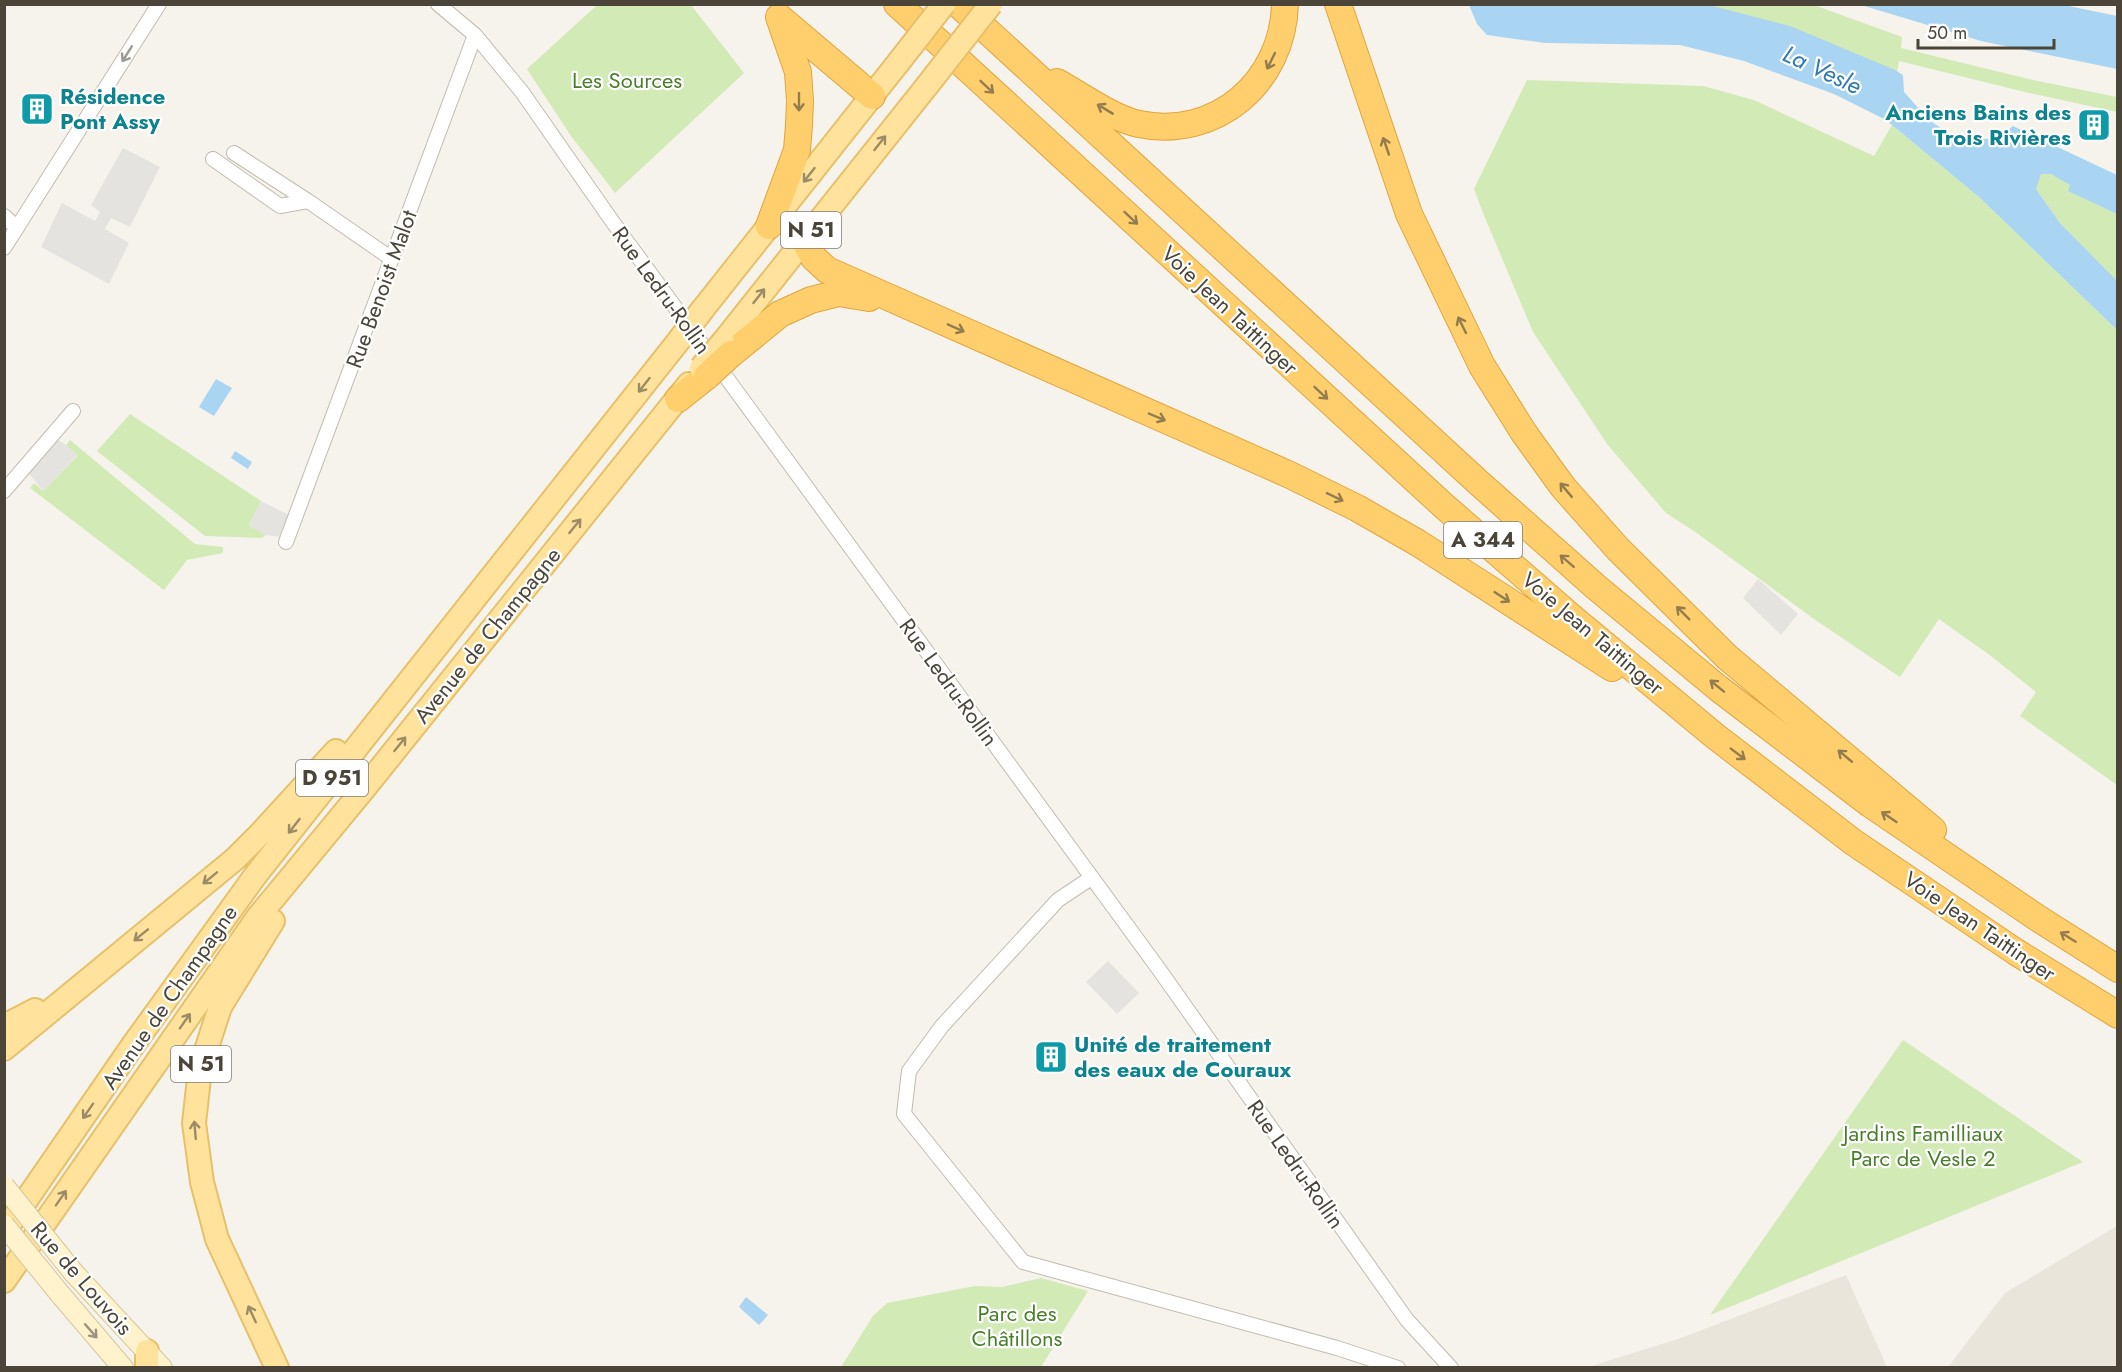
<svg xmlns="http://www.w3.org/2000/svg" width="2122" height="1372" font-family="Jost,sans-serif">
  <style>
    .residential { fill: #eae5da }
    .green { fill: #d2eab5 }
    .parking { fill: #e5e3e0 }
    .water { fill: #a9d4f2 }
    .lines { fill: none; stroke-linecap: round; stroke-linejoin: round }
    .street-casing { stroke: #c2bbae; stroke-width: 16 }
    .secondary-casing { stroke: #d6c79b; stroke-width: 22 }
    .primary-casing { stroke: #e6c16a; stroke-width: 26 }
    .highway-casing { stroke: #e0a43c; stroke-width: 28 }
    .street { stroke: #fff; stroke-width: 14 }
    .secondary { stroke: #fff3cd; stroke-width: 20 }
    .primary { stroke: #ffe39c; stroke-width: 22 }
    .highway { stroke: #ffcf6e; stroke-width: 26 }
    .secondary-bridge-casing { stroke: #d6c79b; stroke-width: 22; stroke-linecap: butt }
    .primary-bridge-casing { stroke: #e6c16a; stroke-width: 26; stroke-linecap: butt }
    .highway-bridge-casing { stroke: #e0a43c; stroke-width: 28; stroke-linecap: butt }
    .secondary-bridge { stroke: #fff3cd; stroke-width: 20 }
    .primary-bridge { stroke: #ffe39c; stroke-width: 22 }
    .highway-bridge { stroke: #ffcf6e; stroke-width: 26 }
    .oneway { stroke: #9c9892 }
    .oneway2 { stroke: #937c4e }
    .oneway3 { stroke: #9c8c66 }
    .oneway4 { stroke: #9c937c }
    .labels { text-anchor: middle; stroke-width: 4.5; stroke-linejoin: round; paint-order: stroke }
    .shield { fill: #fff; stroke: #817c74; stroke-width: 1.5 }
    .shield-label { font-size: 21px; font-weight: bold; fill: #4b4439 }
    .park-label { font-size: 22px; fill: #4a7f2a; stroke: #fff }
    .culture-label { font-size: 22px; font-weight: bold; fill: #0d838f; stroke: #fff; text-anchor: start }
    .street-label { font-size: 22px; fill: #4b4439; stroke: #fff }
    .water-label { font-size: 24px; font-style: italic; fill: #2e7ab2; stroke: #fff }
  </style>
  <rect width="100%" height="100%" fill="#f6f3ec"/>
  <path class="residential" d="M2117,1226V1367H1948L2005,1293Z
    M1846,1275L1887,1367H1588L1678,1339Z"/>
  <path class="green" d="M691,5L744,73L615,193L571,136L527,69L597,5Z
    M1705,5H1814L1902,37L1901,48L2033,80L2117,97V112L2025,92L1899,61L1897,72L1850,52Z
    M1527,80L1703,86L1754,100L1874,156L1892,125L1979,197L2117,330V785L2020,716L2036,692L1991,656L1939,619L1900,677L1814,619L1694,531L1666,513L1607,444L1533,332L1483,213L1474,189Z
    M2041,174C2053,173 2061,178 2071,186L2069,191L2117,214V282L2060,223L2036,189V182Z
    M130,414L261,501L249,525L266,535L262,538L205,536L97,451Z
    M70,440L195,544L223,547V553L187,560L164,590L30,488L34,483L43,491L77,456L66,445Z
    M1903,1040L2083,1162L1710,1315Z
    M1041,1278L1088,1291L1041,1367H841L873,1316L887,1303L975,1286L1002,1287Z"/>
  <path class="parking" d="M123,148L160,167L130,227L111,218L105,229L129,243L109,284L41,247L62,203L95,221L100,212L91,205Z
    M52,436L66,445L77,455L43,491L26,470Z
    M261,501L295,518L288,538L266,535L249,526Z
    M1758,579L1798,614L1781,635L1743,598Z
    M1108,961L1139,993L1117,1014L1086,982Z"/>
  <path class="water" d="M1705,4L1790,26L1895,70L1903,75L1904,92L1929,120L1963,143L2001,136L2013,126L2117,175V214L2068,191L2070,185L2051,174H2041L2036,189L2060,223L2117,281V330L1979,197L1886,120L1834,94L1744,61L1680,45L1545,43L1487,35L1477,24L1469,5Z
    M2059,4L2117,16V69L1981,41L1861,5Z
    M216,379L232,388L214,416L199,407Z
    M235,451L252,462L248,469L231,458Z
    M746,1297L768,1315L759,1325L739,1307Z"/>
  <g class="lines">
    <defs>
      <path id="street" d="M438,4L475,35L522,92L612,221L1158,968L1407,1320L1451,1368
        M234,153L308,201
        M213,159L280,206L308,201L392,259
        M4,216L17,228
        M4,248L159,4
        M4,491L73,411
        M286,542L475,35
        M1091,878L1058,900L942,1026L909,1071L904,1114L1023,1262L1337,1348L1398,1368"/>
      <path id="secondary" d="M73,1272L162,1368
        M60,1294L123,1368"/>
      <path id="primary" d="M703,309L898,63
        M723,342L926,87
        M273,921L220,1007L200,1069L194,1123L202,1182L217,1239L277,1368
        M4,1026L35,1010
        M4,1049L235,859L260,834L336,751
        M4,1232L133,1045L255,876L680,339
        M4,1281L258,917L363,790L689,384
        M147,1368V1351"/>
      <path id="highway" d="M897,4L1445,507L1576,621L1715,736L1853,842L2016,952L2118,1015
        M958,4L1479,483L1596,587L1718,688L1870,804L2036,917L2118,969
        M1338,4L1409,214L1482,366L1524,433L1563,487L1618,549L1727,657L1933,830
        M780,18L872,96
        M1057,82C1082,96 1112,118 1139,124C1216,140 1283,82 1285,4
        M769,226L797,150L799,125L800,101L798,72L779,17
        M804,240L814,258L827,270L1290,475L1357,508L1418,543L1612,668
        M731,354L780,314L811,300L839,293L869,298
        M678,399L707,376"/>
    </defs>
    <use href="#street" class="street-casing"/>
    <use href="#secondary" class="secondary-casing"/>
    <use href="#primary" class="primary-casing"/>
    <use href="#highway" class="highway-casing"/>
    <use href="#street" class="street"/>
    <use href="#secondary" class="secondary"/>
    <use href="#primary" class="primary"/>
    <use href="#highway" class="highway"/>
    <defs>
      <path id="secondary-bridge" d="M4,1186L73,1272
        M4,1225L60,1294"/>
      <path id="primary-bridge" d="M898,63L944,4
        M926,87L991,4
        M680,339L703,309
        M701,368L723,342"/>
      <path id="highway-bridge" d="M707,376L731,354"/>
    </defs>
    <use href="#secondary-bridge" class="secondary-bridge-casing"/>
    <use href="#primary-bridge" class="primary-bridge-casing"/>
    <use href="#highway-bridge" class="highway-bridge-casing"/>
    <use href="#secondary-bridge" class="secondary-bridge"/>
    <use href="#primary-bridge" class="primary-bridge"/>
    <use href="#highway-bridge" class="highway-bridge"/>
  </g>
  <defs><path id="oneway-shaft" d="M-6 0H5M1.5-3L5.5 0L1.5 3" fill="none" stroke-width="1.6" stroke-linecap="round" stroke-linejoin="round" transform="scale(1.5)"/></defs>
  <use class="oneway" href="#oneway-shaft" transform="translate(127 54) rotate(122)"/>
  <g class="oneway2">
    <use href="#oneway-shaft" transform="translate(1271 61) rotate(116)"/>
    <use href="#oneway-shaft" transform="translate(987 87) rotate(43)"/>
    <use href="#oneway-shaft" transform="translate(799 102) rotate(90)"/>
    <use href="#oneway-shaft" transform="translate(1105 109) rotate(-149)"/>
    <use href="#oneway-shaft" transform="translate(1386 146) rotate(-109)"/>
    <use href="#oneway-shaft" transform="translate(1131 218) rotate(43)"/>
    <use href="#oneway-shaft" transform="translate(1462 325) rotate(-116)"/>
    <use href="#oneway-shaft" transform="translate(956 328) rotate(24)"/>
    <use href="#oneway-shaft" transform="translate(1321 393) rotate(43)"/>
    <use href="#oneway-shaft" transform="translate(1157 417) rotate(23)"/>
    <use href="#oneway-shaft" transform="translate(1566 490) rotate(-130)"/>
    <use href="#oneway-shaft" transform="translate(1335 497) rotate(26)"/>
    <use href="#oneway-shaft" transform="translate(1567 561) rotate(-139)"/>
    <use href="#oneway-shaft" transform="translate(1502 597) rotate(33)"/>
    <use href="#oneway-shaft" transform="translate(1683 613) rotate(-135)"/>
    <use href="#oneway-shaft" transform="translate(1717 686) rotate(-141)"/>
    <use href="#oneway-shaft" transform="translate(1738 754) rotate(37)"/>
    <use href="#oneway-shaft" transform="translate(1845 756) rotate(-140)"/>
    <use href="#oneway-shaft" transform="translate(1889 817) rotate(-146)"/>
    <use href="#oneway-shaft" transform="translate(2068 937) rotate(-148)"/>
  </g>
  <g class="oneway3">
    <use href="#oneway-shaft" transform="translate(880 143) rotate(-52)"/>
    <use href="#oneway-shaft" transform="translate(809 175) rotate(128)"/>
    <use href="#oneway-shaft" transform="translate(759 296) rotate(-52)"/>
    <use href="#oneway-shaft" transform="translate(644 385) rotate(128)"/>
    <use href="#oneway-shaft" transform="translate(575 526) rotate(-51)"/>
    <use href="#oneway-shaft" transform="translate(400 744) rotate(-51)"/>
    <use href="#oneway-shaft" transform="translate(294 826) rotate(128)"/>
    <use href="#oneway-shaft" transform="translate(210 878) rotate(141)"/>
    <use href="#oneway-shaft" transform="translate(141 935) rotate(141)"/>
    <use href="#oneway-shaft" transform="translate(185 1021) rotate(-55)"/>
    <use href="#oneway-shaft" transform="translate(88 1111) rotate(125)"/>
    <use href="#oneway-shaft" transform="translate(195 1130) rotate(-95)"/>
    <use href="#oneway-shaft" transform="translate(61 1198) rotate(-55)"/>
    <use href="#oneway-shaft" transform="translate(252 1314) rotate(-115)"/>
  </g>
  <use class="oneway4" href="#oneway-shaft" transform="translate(91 1331) rotate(49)"/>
  <defs>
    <symbol id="building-square" viewBox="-11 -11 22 22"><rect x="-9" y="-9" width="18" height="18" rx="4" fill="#0f9aa8" stroke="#fff"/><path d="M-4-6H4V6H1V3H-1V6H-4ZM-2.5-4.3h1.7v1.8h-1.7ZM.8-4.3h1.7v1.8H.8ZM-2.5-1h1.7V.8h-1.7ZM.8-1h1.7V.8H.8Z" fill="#fff"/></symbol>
  </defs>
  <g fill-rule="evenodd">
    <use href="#building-square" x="18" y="90" width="38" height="38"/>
    <use href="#building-square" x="2075" y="106" width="38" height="38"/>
    <use href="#building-square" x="1032" y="1038" width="38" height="38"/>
  </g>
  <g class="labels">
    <g class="shield">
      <rect x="781" y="212" width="60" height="36" rx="4.5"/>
      <rect x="1444" y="522" width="78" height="36" rx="4.5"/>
      <rect x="296" y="760" width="72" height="36" rx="4.5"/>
      <rect x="171" y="1046" width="60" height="36" rx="4.5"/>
    </g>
    <g class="shield-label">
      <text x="811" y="237">N 51</text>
      <text x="1483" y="547">A 344</text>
      <text x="332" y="785">D 951</text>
      <text x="201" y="1071">N 51</text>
    </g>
    <g class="park-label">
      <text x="627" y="88">Les Sources</text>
      <text x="1923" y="1141">Jardins Familliaux<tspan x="1923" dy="25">Parc de Vesle 2</tspan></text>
      <text x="1017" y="1321">Parc des<tspan x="1017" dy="25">Châtillons</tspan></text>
    </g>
    <g class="culture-label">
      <text x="60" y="104">Résidence<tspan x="60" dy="25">Pont Assy</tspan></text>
      <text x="2071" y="120" text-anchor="end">Anciens Bains des<tspan x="2071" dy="25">Trois Rivières</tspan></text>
      <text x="1074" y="1052">Unité de traitement<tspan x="1074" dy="25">des eaux de Couraux</tspan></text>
    </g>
    <g class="street-label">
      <text transform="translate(381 289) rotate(-70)" y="8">Rue Benoist Malot</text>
      <text transform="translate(662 290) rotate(54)" y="8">Rue Ledru-Rollin</text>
      <text transform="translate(1230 310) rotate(43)" y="8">Voie Jean Taittinger</text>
      <text transform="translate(1593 633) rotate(40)" y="8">Voie Jean Taittinger</text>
      <text transform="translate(487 635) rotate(-51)" y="8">Avenue de Champagne</text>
      <text transform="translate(949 682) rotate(54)" y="8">Rue Ledru-Rollin</text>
      <text transform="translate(1980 926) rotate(34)" y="8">Voie Jean Taittinger</text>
      <text transform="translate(169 997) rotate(-55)" y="8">Avenue de Champagne</text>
      <text transform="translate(1296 1164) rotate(55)" y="8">Rue Ledru-Rollin</text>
      <text transform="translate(82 1278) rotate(49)" y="8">Rue de Louvois</text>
    </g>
    <g class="water-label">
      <text transform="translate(1822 70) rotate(25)" y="8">La Vesle</text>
    </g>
  </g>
  <rect width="2122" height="1372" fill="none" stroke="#4b4439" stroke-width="12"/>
  <path d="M1918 39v9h136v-9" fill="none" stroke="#4b4439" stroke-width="3"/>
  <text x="1927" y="39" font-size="18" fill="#4b4439" stroke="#ffffff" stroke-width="4.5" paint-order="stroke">50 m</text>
</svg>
